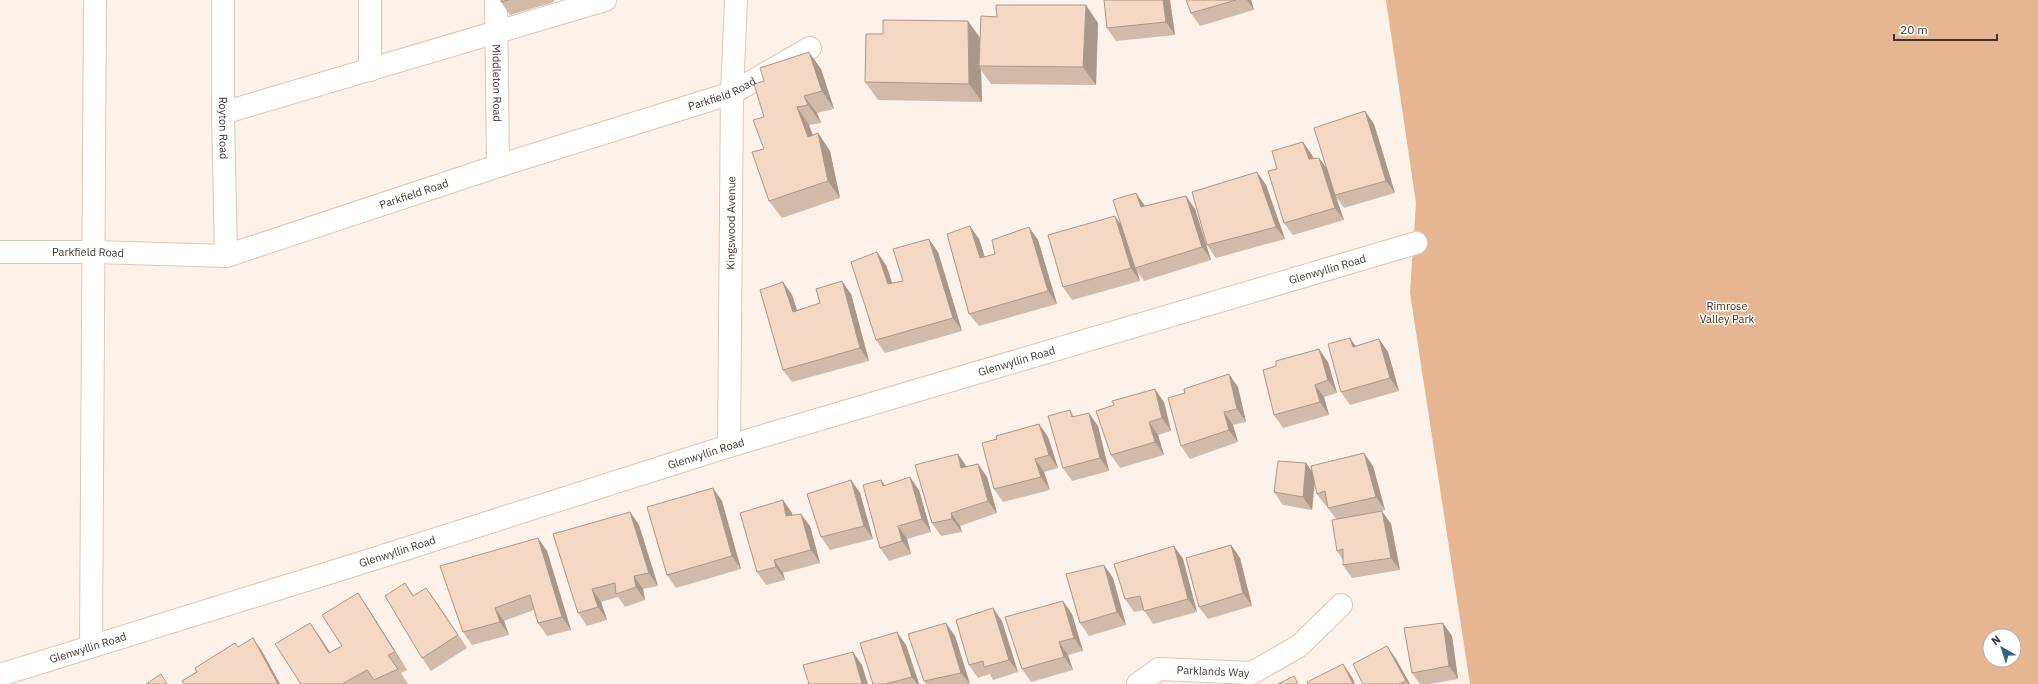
<svg xmlns="http://www.w3.org/2000/svg" width="2038" height="684" font-family="'IBM Plex Sans',sans-serif">
  <style>
    .green { fill: #e5b691; fill-rule: evenodd }
    .lines { fill: none; stroke-linecap: round; stroke-linejoin: round }
    .minor-casing { stroke: #e2c6b1; stroke-width: 24 }
    .minor { stroke: #fff; stroke-width: 22 }
    .wall { fill: #d2baa8 }
    .shaded-wall { fill: #ab9788 }
    .building { fill: #f4d8c3; stroke: #ab9788 }
    .labels { text-anchor: middle; stroke-width: 3; stroke-linejoin: round; paint-order: stroke }
    .street-label { font-size: 11px; fill: #3f342b; stroke: #fff }
    .park-label { font-size: 11px; fill: #49290a; stroke: #fff }
  </style>
  <rect width="100%" height="100%" fill="#fdf2e9"/>
  <path class="green" d="M1386,0H2038V684H1470L1410,293L1416,203ZM1990,636H2014V660H1990Z"/>
  <g class="lines">
    <defs>
      <g id="minor">
        <path id="s1" d="M223,0V113L226,256"/>
        <path id="s2" d="M496,0L498,166"/>
        <path d="M370,70V0"/>
        <path d="M223,113L605,0"/>
        <path id="s3" d="M0,252H95L226,256L498,166L732,93L810,48"/>
        <path id="s4" d="M729,446L732,93L736,0"/>
        <path d="M91,646L95,0"/>
        <path id="s5" d="M0,675L364,562L729,446L1416,243"/>
        <path id="s6" d="M1138,684L1159,669L1252,673L1299,646L1341,605"/>
      </g>
    </defs>
    <use href="#minor" class="minor-casing"/>
    <use href="#minor" class="minor"/>
  </g>
  <path class="wall" d="M501,0H554V2L510,15L501,2Z
    M1170,0L1175,35L1116,41L1107,28Z
    M1186,0H1251L1254,10L1200,26L1191,13Z
    M1098,23L1096,85L991,84L981,70L982,102L878,100L865,82L980,38Z
    M821,69L834,109L817,113L821,123L809,125L813,135L818,133L830,151L840,198L782,218L769,201L764,117Z
    M1365,111L1374,124L1395,193L1344,208L1336,197L1344,220L1293,235L1284,223L1277,169L1303,142L1312,155L1314,158H1319L1327,170Z
    M1257,172L1266,185L1285,239L1216,258L1207,245Z
    M1186,196L1195,209L1211,260L1144,281L1137,271L1140,281L1072,300L1063,287L1121,226L1145,206Z
    M970,226L979,239L985,257L1038,240L1057,304L979,326L969,314Z
    M877,252L886,265L892,283L903,281L938,252L962,331L885,353L876,340Z
    M783,282L792,295L797,310L851,294L869,361L792,382L783,370Z
    M1350,338L1356,347L1379,339L1388,352L1399,391L1350,405L1341,392Z
    M1328,362L1337,393L1324,397L1329,415L1283,428L1274,415Z
    M1238,387L1246,422L1233,425L1238,442L1190,459L1181,446Z
    M1164,402L1171,431L1158,435L1164,455L1120,468L1111,455Z
    M1070,410L1074,416L1098,426L1109,471L1072,481L1063,468Z
    M1039,424L1048,437L1058,468L1044,472L1050,490L1003,502L994,489L997,439Z
    M1306,463L1311,470L1373,466L1385,510L1381,511L1391,524L1400,570L1352,578L1343,565V560L1337,551L1336,519L1328,508V506H1326L1317,494L1315,484L1312,510L1283,505L1274,492Z
    M978,464L987,477L997,513L960,526L962,532L941,536L932,523L967,467Z
    M851,480L860,493L873,539L830,550L821,537Z
    M881,480L885,486L919,490L931,532L907,539L911,554L889,561L880,548Z
    M783,500L792,513V515L810,526L820,563L783,573L785,580L766,585L757,572Z
    M722,501L741,569L676,588L667,575Z
    M630,512L639,525L658,586L643,589L645,600L625,607L618,597L601,602L607,620L587,626L578,613Z
    M538,538L547,551L571,630L547,636L538,623L534,610L504,621L509,635L472,645L463,632Z
    M1231,545L1240,558L1252,606L1208,619L1199,607Z
    M1174,546L1183,559L1197,612L1153,624L1144,610L1134,612L1125,599Z
    M1104,565L1113,578L1126,625L1089,636L1080,623Z
    M405,583L414,596L426,588L467,648L431,671L422,658Z
    M358,593L370,611L407,670L401,673L408,684H301L322,640L330,653L342,646Z
    M1072,614L1083,651L1068,655L1073,670L1031,682L1022,669Z
    M1002,621L1018,672L993,680L990,674L978,678L969,665Z
    M955,636L970,684H926L924,681Z
    M1452,636L1458,679L1430,684H1420L1412,673Z
    M906,645L919,684H873Z
    M1387,646L1396,659L1410,684H1363Z"/>
  <path class="shaded-wall" d="M1163,0H1170L1175,35L1166,22Z
    M1247,0H1251L1254,10Z
    M1086,5L1098,23L1096,85L1083,67Z
    M968,21L981,39L979,66L981,70L982,102L969,84Z
    M809,52L821,69L834,109L822,91Z
    M804,96L817,113L821,123L808,105Z
    M797,107L809,125L820,155L808,137Z
    M1365,111L1374,124L1395,193L1386,181Z
    M818,133L830,151L840,198L828,181Z
    M1303,142L1312,155L1318,172L1309,159Z
    M1319,158L1328,170L1335,195L1336,197L1344,220L1335,208Z
    M1257,172L1266,185L1285,239L1276,227Z
    M1136,193L1145,206L1141,207Z
    M1186,196L1195,209L1211,260L1202,247Z
    M1115,216L1124,229L1135,268L1137,271L1140,281L1131,268Z
    M970,226L979,239L989,271L980,258Z
    M1029,227L1038,240L1057,304L1048,291Z
    M929,239L938,252L962,331L953,318Z
    M877,252L886,265L897,297L888,284Z
    M842,281L851,294L869,361L860,348Z
    M783,282L792,295L802,325L793,312Z
    M1350,338L1359,351L1353,347Z
    M1379,339L1388,352L1399,391L1390,378Z
    M1319,349L1328,362L1337,393L1328,380Z
    M1229,374L1238,387L1246,422L1237,409Z
    M1315,385L1324,397L1329,415L1320,402Z
    M1155,389L1164,402L1171,431L1162,418Z
    M1224,412L1233,425L1238,442L1229,430Z
    M1089,413L1098,426L1109,471L1100,458Z
    M1149,422L1158,435L1164,455L1155,442Z
    M1039,424L1048,437L1058,468L1049,455Z
    M1364,453L1373,466L1385,510L1376,497Z
    M958,454L967,467L961,468Z
    M1035,459L1044,472L1050,490L1041,477Z
    M1306,463L1315,476L1312,510L1303,497Z
    M978,464L987,477L997,513L988,501Z
    M910,477L919,490L931,532L922,519Z
    M851,480L860,493L873,539L864,526Z
    M881,480L890,493L883,486Z
    M713,488L722,501L741,569L732,556Z
    M783,500L792,513L795,529L786,516Z
    M1382,511L1391,524L1400,570L1391,558Z
    M630,512L639,525L658,586L649,573Z
    M951,513L960,526L962,532L952,519Z
    M801,514L810,526L820,563L811,550Z
    M898,526L907,539L911,554L902,541Z
    M538,538L547,551L571,630L562,617Z
    M1231,545L1240,558L1252,606L1243,593Z
    M1174,546L1183,559L1197,612L1188,599Z
    M774,560L783,573L785,580L776,567Z
    M1104,565L1113,578L1126,625L1117,612Z
    M634,576L643,589L645,600L636,587Z
    M426,588L435,600L467,648L458,635Z
    M592,589L601,602L607,620L598,607Z
    M358,593L370,611L407,670L395,652Z
    M1063,601L1072,614L1083,651L1074,638Z
    M495,608L504,621L509,635L500,622Z
    M993,608L1002,621L1018,672L1009,660Z
    M310,623L322,640L342,671L329,653Z
    M946,623L955,636L970,684L961,673Z
    M1443,623L1452,636L1458,679L1449,666Z
    M897,632L906,645L919,684H917L912,677Z
    M253,638L262,651L280,684H278Z
    M1059,642L1068,655L1073,670L1064,657Z
    M1387,646L1396,659L1410,684H1408L1406,681Z
    M853,652L862,665L868,684H862Z
    M1343,664L1352,677L1355,684H1353Z"/>
  <path class="building" d="M501,0H508L501,2Z
    M1104,0H1163L1166,22L1107,28Z
    M1186,0H1236L1191,13Z
    M996,5H1086L1083,67L979,66L981,16L997,17Z
    M883,20L968,21L969,84L865,82L866,34H883Z
    M809,52L822,91L804,96L808,105L797,107L808,137L818,133L828,181L769,201L752,152L764,149L753,120L764,117L754,84L764,81L760,68Z
    M1365,111L1386,181L1335,195L1314,128Z
    M1303,142L1309,159L1319,158L1335,208L1284,223L1268,171L1277,169L1272,151Z
    M1257,172L1276,227L1207,245L1192,192Z
    M1136,193L1141,207L1186,196L1202,247L1135,268L1113,200Z
    M1115,216L1131,268L1063,287L1048,235Z
    M970,226L980,258L995,254L992,240L1029,227L1048,291L969,314L947,234Z
    M929,239L953,318L876,340L851,262L877,252L888,284L903,281L893,249Z
    M842,281L860,348L783,370L760,290L783,282L793,312L820,303L816,289Z
    M1350,338L1353,347L1379,339L1390,378L1341,392L1328,344Z
    M1319,349L1328,380L1315,385L1320,402L1274,415L1263,370L1276,366V361Z
    M1229,374L1237,409L1224,412L1229,430L1181,446L1168,398L1185,393L1184,389Z
    M1155,389L1162,418L1149,422L1155,442L1111,455L1096,411L1114,405L1112,401Z
    M1070,410L1072,417L1089,413L1100,458L1063,468L1048,416Z
    M1039,424L1049,455L1035,459L1041,477L994,489L982,443L997,439L996,436Z
    M1364,453L1376,497L1328,508L1325,491L1317,494L1311,466Z
    M958,454L961,468L978,464L988,501L951,513L952,519L932,523L915,465Z
    M1278,461L1306,463L1303,497L1274,492Z
    M910,477L922,519L898,526L902,541L880,548L863,485L881,480L883,486Z
    M851,480L864,526L821,537L807,494Z
    M713,488L732,556L667,575L647,507Z
    M783,500L786,516L801,514L811,550L774,560L776,567L757,572L740,513Z
    M1382,511L1391,558L1343,565V549L1337,551L1332,520Z
    M630,512L649,573L634,576L636,587L616,594L615,583L592,589L598,607L578,613L553,534Z
    M538,538L562,617L538,623L530,595L495,608L500,622L463,632L440,566Z
    M1231,545L1243,593L1199,607L1186,558Z
    M1174,546L1188,599L1144,611L1140,596L1125,599L1114,564Z
    M1104,565L1117,612L1080,623L1066,574Z
    M405,583L413,596L426,588L458,635L422,658L385,596Z
    M358,593L395,652L388,655L398,669L374,680L367,670L342,684H301L275,644L310,623L329,653L342,646L322,615Z
    M1063,601L1074,638L1059,642L1064,657L1022,669L1005,617Z
    M993,608L1009,660L984,667L983,661L969,665L956,620Z
    M946,623L961,673L924,681L908,634Z
    M1443,623L1449,666L1412,673L1404,628Z
    M897,632L912,677L885,684H873L860,643Z
    M253,638L278,684H184L182,681L197,672L195,668L235,643L238,647Z
    M1387,646L1406,681L1399,684H1363L1353,664Z
    M853,652L862,684H809L803,665Z
    M1343,664L1353,684H1308L1307,682Z
    M161,674L167,684H146Z
    M1294,676L1298,684H1278Z"/>
  <g class="labels">
    <g class="street-label">
      <text dy="4" stroke="none"><textPath href="#s2" startOffset="83">Middleton Road</textPath></text>
      <text dy="4" stroke="none"><textPath href="#s3" startOffset="748">Parkfield Road</textPath></text>
      <text dy="4" stroke="none"><textPath href="#s1" startOffset="128">Royton Road</textPath></text>
      <text dy="4" stroke="none"><textPath href="#s3" startOffset="424">Parkfield Road</textPath></text>
      <text dy="4" stroke="none"><textPath href="#s4" startOffset="223">Kingswood Avenue</textPath></text>
      <text dy="4" stroke="none"><textPath href="#s3" startOffset="88">Parkfield Road</textPath></text>
      <text dy="4" stroke="none"><textPath href="#s5" startOffset="1388">Glenwyllin Road</textPath></text>
      <text dy="4" stroke="none"><textPath href="#s5" startOffset="1064">Glenwyllin Road</textPath></text>
      <text dy="4" stroke="none"><textPath href="#s5" startOffset="740">Glenwyllin Road</textPath></text>
      <text dy="4" stroke="none"><textPath href="#s5" startOffset="416">Glenwyllin Road</textPath></text>
      <text dy="4" stroke="none"><textPath href="#s5" startOffset="92">Glenwyllin Road</textPath></text>
      <text dy="4" stroke="none"><textPath href="#s6" startOffset="80">Parklands Way</textPath></text>
    </g>
    <g class="park-label">
      <text x="1727" y="310">Rimrose<tspan x="1727" dy="13">Valley Park</tspan></text>
    </g>
  </g>
  <g transform="translate(2002 648) rotate(321)"><circle r="19" fill="#ffffff" stroke="#b2aeaa"/>
  <path d="M0-3L7 15L0 10L-7 15Z" fill="#2f6580"/>
  <text y="-6" font-size="11" font-weight="bold" text-anchor="middle" fill="#3f342b">N</text>
  </g>
  <path d="M1894 34v6h103v-6" fill="none" stroke="#3f342b" stroke-width="2"/>
  <text x="1900" y="34" font-size="12" fill="#3f342b" stroke="#ffffff" stroke-width="3" paint-order="stroke">20 m</text>
</svg>
